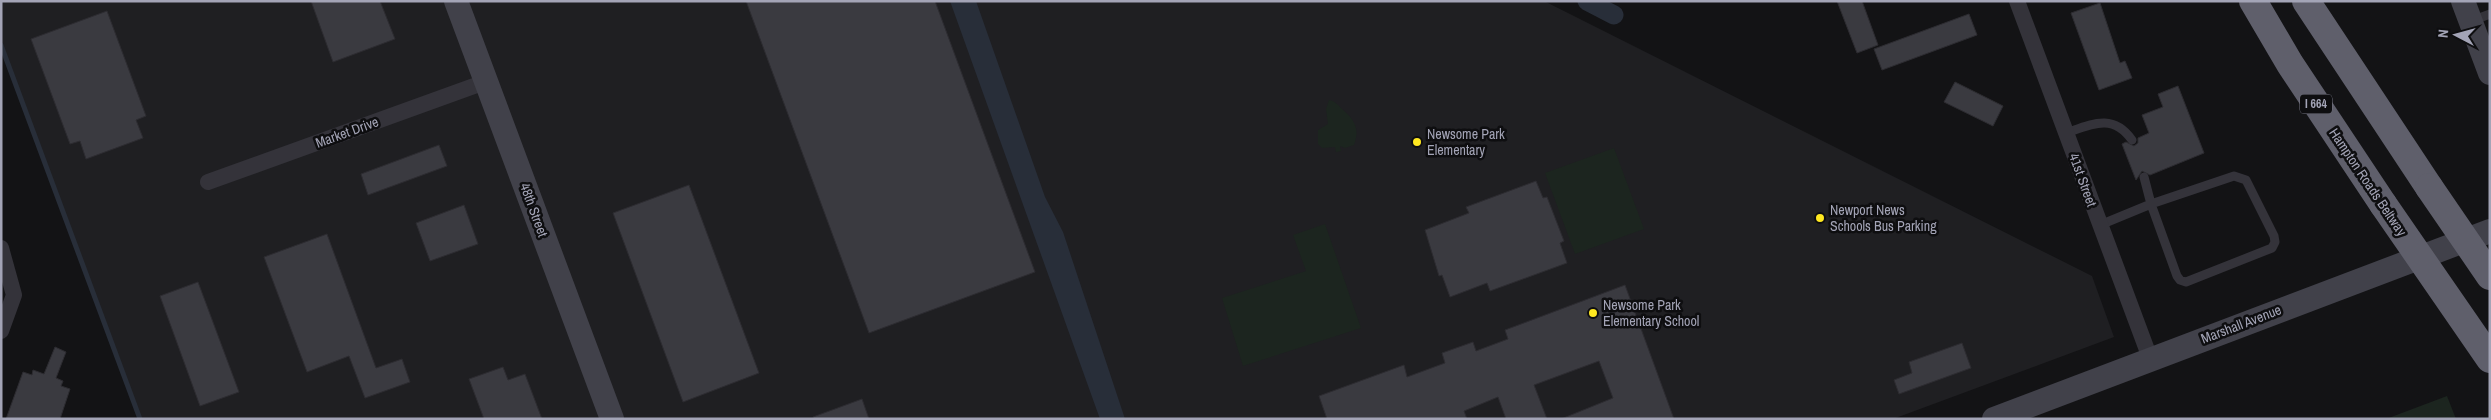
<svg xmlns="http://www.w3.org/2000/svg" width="2491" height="420" font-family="'Archivo Narrow',sans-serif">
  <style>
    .built { fill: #1f1f22 }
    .green { fill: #1c251f }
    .water { fill: #282e39 }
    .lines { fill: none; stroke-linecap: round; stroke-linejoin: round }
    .stream { stroke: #282e39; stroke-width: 5 }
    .canal { stroke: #282e39; stroke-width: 19 }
    .building { fill: #3a3a40; stroke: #2d2c31 }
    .lane { stroke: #34333a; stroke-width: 9 }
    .street { stroke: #34333a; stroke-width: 16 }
    .secondary { stroke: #41414a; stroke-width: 24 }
    .highway { stroke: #5f5f6b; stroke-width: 28 }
    .highway-bridge { stroke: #5f5f6b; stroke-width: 28 }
    .poi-dot { fill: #ffe820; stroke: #0e0e10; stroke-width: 2 }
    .labels { text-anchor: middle; stroke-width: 5; stroke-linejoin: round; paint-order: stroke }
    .shield { fill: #0e0e10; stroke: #767784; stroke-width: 1 }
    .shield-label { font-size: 12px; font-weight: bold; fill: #a3a4b6 }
    .street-label { font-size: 14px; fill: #a3a4b6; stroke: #0e0e10 }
    .poi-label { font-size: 14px; fill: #a3a4b6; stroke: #0e0e10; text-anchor: start }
  </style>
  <rect width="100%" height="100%" fill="#131315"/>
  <path class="built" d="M1,1H1544L2092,276L2114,337L1893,419H141L1,46Z"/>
  <path class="green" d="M1329,100C1335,101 1338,105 1342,109C1355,120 1360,129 1354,145L1345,148L1340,146L1341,151L1336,152L1335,147L1322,148L1318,144V130L1328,124L1326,109Z
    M1614,148L1644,229L1575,254L1545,173Z
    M1325,224L1361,328L1243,366L1222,298L1306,271L1293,235Z
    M2447,396L2456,419H2386Z"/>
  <path class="water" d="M950,1H976L1045,197L1063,232L1125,419H1100Z"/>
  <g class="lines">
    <path class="stream" d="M1,45L140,419"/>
    <path class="canal" d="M1587,1L1614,15"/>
  </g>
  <path class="building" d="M311,1H380L395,39L333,62Z
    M746,1H935L1035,272L869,333Z
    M1837,1H1862L1878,45L1857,53Z
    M2100,3L2120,63L2125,61L2132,78L2099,90L2071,13Z
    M107,11L146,116L136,120L143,138L86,159L80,141L70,144L31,39Z
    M1969,14L1977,35L1882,70L1874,49Z
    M1955,82L2003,106L1993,126L1944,102Z
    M2178,86L2204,153L2150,175L2142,171L2136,180L2122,144L2126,142L2134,146L2138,143V138L2149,133L2142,115L2163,107L2158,94Z
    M439,145L447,166L368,195L361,174Z
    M1536,181L1543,198L1547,197L1564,241L1560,243L1567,263L1490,291L1487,283L1450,297L1442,275L1439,276L1425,230L1469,213L1466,207Z
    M689,185L759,373L683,402L613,213Z
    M464,205L478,244L430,261L416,223Z
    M327,234L376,368L402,359L410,382L365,398L349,356L307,372L264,257Z
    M198,282L239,392L200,406L160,296Z
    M1625,285L1674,419H1561L1613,398L1599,361L1534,385L1547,419H1506L1498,397L1464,411L1467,419H1327L1319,396L1404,365L1407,377L1445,363L1442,353L1473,342L1476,351L1508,339L1505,330Z
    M1962,343L1971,368L1899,394L1894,380L1912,373L1909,362Z
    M55,347L66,352L56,378L63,381L61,386L70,389L60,419H6L23,372L32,375L33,370L44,374Z
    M503,367L508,380L525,374L542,419H484L469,379Z
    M862,399L869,419H814L813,417Z"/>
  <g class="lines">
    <path class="lane" d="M2471,21L2490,14
      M2066,133C2092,124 2113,113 2132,140
      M2100,225L2151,204L2177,276L2180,280L2186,282L2272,248L2275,242L2274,236L2246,180L2234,176L2151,204L2144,177"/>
    <path class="street" d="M2017,1L2150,358
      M208,182L485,82
      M1,248L14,295L1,331"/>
    <path class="secondary" d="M456,1L612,419
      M2463,1L2490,73
      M1994,419L2490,231"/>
    <path class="highway" d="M2253,1L2290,64L2383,204
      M2306,1L2429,187"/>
    <path class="highway-bridge" d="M2429,187L2490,276
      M2383,204L2490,359"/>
  </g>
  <g class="poi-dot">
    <circle cx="1417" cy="142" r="5"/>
    <circle cx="1820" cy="218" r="5"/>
    <circle cx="1593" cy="313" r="5"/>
  </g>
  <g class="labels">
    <rect class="shield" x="2300" y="94.5" width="32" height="19" rx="4"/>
    <g class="shield-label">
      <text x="2316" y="108">I 664</text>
    </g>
    <g class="street-label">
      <text transform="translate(347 132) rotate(-20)" y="5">Market Drive</text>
      <text transform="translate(2083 180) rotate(70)" y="5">41st Street</text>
      <text transform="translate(2368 182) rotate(56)" y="5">Hampton Roads Beltway</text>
      <text transform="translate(534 210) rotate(70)" y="5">48th Street</text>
      <text transform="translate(2241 324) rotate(-21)" y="5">Marshall Avenue</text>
    </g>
    <g class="poi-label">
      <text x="1427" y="139">Newsome Park<tspan x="1427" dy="16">Elementary</tspan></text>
      <text x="1830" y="215">Newport News<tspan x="1830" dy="16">Schools Bus Parking</tspan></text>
      <text x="1603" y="310">Newsome Park<tspan x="1603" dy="16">Elementary School</tspan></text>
    </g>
  </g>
  <rect width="2491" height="420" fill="none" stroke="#a3a4b6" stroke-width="5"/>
  <g transform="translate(2456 35) rotate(276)" stroke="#0e0e10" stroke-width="4" paint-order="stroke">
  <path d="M0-4L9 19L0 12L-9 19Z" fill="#a3a4b6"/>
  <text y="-8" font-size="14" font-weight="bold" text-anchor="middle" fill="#a3a4b6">N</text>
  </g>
</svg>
